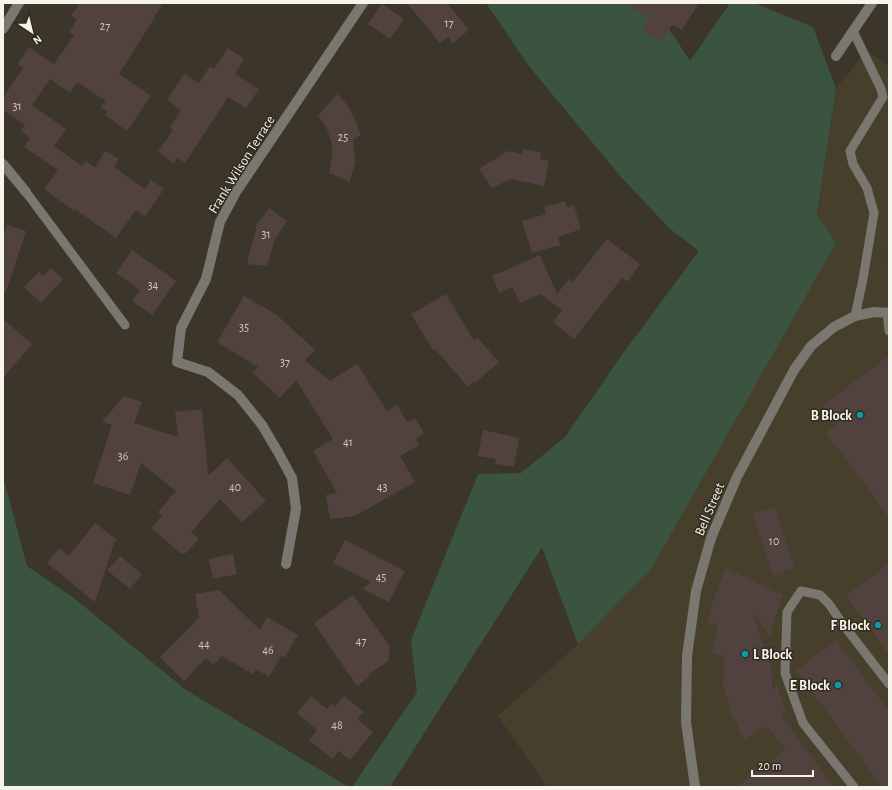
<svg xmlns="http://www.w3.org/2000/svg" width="892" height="790" font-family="'Alegreya Sans',sans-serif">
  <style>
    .built { fill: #463f2b }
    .green { fill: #3a5440 }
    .building { fill: #52423f }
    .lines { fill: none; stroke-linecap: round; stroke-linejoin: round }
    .lane { stroke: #797770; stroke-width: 9 }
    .street { stroke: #797770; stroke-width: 10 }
    .culture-dot { fill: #0f9aa8; stroke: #312c1f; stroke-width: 1.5 }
    .labels { text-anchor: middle; stroke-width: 3; stroke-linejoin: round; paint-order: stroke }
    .number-label { font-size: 12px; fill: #cec8c1 }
    .street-label { font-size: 14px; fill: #f7f4ec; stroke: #312c1f }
    .poi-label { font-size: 14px; font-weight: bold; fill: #f7f4ec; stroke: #312c1f; text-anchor: end }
  </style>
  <rect width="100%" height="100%" fill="#3b3629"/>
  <path class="built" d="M867,51L889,66V252L886,257L889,259V787H547L498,716L578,644L650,571L817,214L836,88Z"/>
  <path class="green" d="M486,3H652L690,61L730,3H754L813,27L836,88L817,214L836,243L650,571L578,644L542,547L390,787H352L417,692L411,640L478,474L521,473L565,437L624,352L699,251L670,229L621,177L528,65L493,13Z
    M3,476L27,566L75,599L186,690L349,787H3Z"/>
  <path class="building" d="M80,3H163L154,17H155L119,74L151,96L127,131L105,115L108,112L101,107L106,101L77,82L70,93L50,79L32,105L66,129L54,146L82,166L86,161L95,168L105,151L119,159L114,167L145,189L151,180L164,189L145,216L136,210L116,238L75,209L74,211L44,189L58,170L24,147L30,138L21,131L25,125L3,110V98L23,68L18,64L29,47L54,64L74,35L69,32L77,19L71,16Z
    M407,3H447L469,30L453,43L448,37L440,43Z
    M623,3H699L682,30L672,25L662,42L642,30L649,18Z
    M382,4L404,19L390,39L368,24Z
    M228,48L244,59L235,74L259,89L246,108L228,97L185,163L177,157L174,163L158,152L173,130L170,128L181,110L167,100L184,74L199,83L210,66L214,69Z
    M338,94L348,106L354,117L361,135L353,139L355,162L350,182L329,173L332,157V144L327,129L318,115Z
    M523,149L541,152L540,159L549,161L544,186L511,179L492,188L479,169L508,151L522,154Z
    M565,201L567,207L574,205L581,229L558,237L560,245L532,253L522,221L546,214L544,207Z
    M269,208L287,221L275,239L267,266L247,264L257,224Z
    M7,225L26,231L6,292H3V238Z
    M607,239L640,264L627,282L622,278L574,339L553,322L562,310L541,294L520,303L512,287L499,293L492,276L540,255L557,294L570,278L571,284Z
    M132,250L176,281L152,315L132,301L140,290L116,273Z
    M51,268L63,279L41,303L24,287L39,272L43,276Z
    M446,294L474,341L478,338L499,362L475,383L474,381L468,387L435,349L433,350L411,314Z
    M244,296L277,315L315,350L305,360L330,381L357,364L387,411L397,405L407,422L415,418L424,433L416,438L419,445L400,456L415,482L355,516L330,519L326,495L337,493L313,451L333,439L296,380L280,398L253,373L258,367L217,342Z
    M3,319L32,344L3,378Z
    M889,356V518L867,487L826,433L838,424L823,405Z
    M124,396L142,402L134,423L178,437L175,412L202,409L208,476L227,458L266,501L242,522L220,499L191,532L199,539L186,553H180L151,528L162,516L158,512L176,491L141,463L130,495L93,483L112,425L102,422Z
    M483,430L519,438L514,467L495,464L496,459L478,456Z
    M775,507L795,568L773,576L753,514Z
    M95,523L117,540L114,543L95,602L47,563L59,548L69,556Z
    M345,540L405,571L389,602L362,589L371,582L333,563Z
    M233,554L237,574L213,579L209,559Z
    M120,556L142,574L130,589L107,570Z
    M889,564V655L846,595Z
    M726,568L783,595L774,620L771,637L752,612L772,670V689L777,685L786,713L781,716L834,787H736L786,750L767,726L745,740L732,715L723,686L724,656L712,653L718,625L707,622L717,589Z
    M219,590L260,630L267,617L298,635L284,658L281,656L269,677L256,669L253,674L222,656L213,665L206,658L184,681L160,657L199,618L195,594Z
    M353,595L390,646L388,661L368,675L369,677L357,686L314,623Z
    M836,640L889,711V787H882L796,670Z
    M311,696L327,709L332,703L335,706L344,696L364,712L357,719L373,732L350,760L339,751L332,759L309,740L317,730L297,713Z"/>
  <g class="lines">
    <path class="lane" d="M853,31L881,89L883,97L850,151L853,164L867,188L874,213L863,279L855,316
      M26,192L125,325
      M887,312L889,331
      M854,787L803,723L785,673L787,612L801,591L820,595L829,604L842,623L889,684"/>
    <path class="street" d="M3,29L19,3
      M836,56L872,3
      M3,164L26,192
      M286,564L296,509L292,478L278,452L262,425L238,395L208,372L177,362L181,328L206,279L220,222L236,192L363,3
      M695,787L686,722L687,656L696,591L711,538L737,477L794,370L811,346L834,327L855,316L874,312L889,313"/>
  </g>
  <g class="culture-dot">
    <circle cx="860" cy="415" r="4"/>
    <circle cx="878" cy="625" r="4"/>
    <circle cx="745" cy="654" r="4"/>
    <circle cx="838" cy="685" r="4"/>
  </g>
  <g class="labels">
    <g class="number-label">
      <text x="449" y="27">17</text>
      <text x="105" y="30">27</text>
      <text x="17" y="110">31</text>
      <text x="343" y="141">25</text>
      <text x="266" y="238">31</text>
      <text x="153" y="289">34</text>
      <text x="244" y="331">35</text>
      <text x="285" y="366">37</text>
      <text x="348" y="446">41</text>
      <text x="123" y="460">36</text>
      <text x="235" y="491">40</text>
      <text x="382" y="491">43</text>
      <text x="774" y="545">10</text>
      <text x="381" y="581">45</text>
      <text x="361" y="645">47</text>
      <text x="204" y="648">44</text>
      <text x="268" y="654">46</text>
      <text x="337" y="729">48</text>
    </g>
    <g class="street-label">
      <text transform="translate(241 164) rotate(-58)" y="5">Frank Wilson Terrace</text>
      <text transform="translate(709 509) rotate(-67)" y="5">Bell Street</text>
    </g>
    <g class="poi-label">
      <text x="852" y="420">B Block</text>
      <text x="870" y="630">F Block</text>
      <text x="753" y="659" text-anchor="start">L Block</text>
      <text x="830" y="690">E Block</text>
    </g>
  </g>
  <rect width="892" height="790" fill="none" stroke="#f7f4ec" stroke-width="8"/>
  <g transform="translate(32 32) rotate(145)" stroke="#312c1f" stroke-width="3" paint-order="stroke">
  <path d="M0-3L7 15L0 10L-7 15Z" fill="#f7f4ec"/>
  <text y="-6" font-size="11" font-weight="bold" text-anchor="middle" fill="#f7f4ec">N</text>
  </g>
  <path d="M752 770v6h61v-6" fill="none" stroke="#f7f4ec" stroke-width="2"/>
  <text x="758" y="770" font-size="12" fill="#f7f4ec" stroke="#312c1f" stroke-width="3" paint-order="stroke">20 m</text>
</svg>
